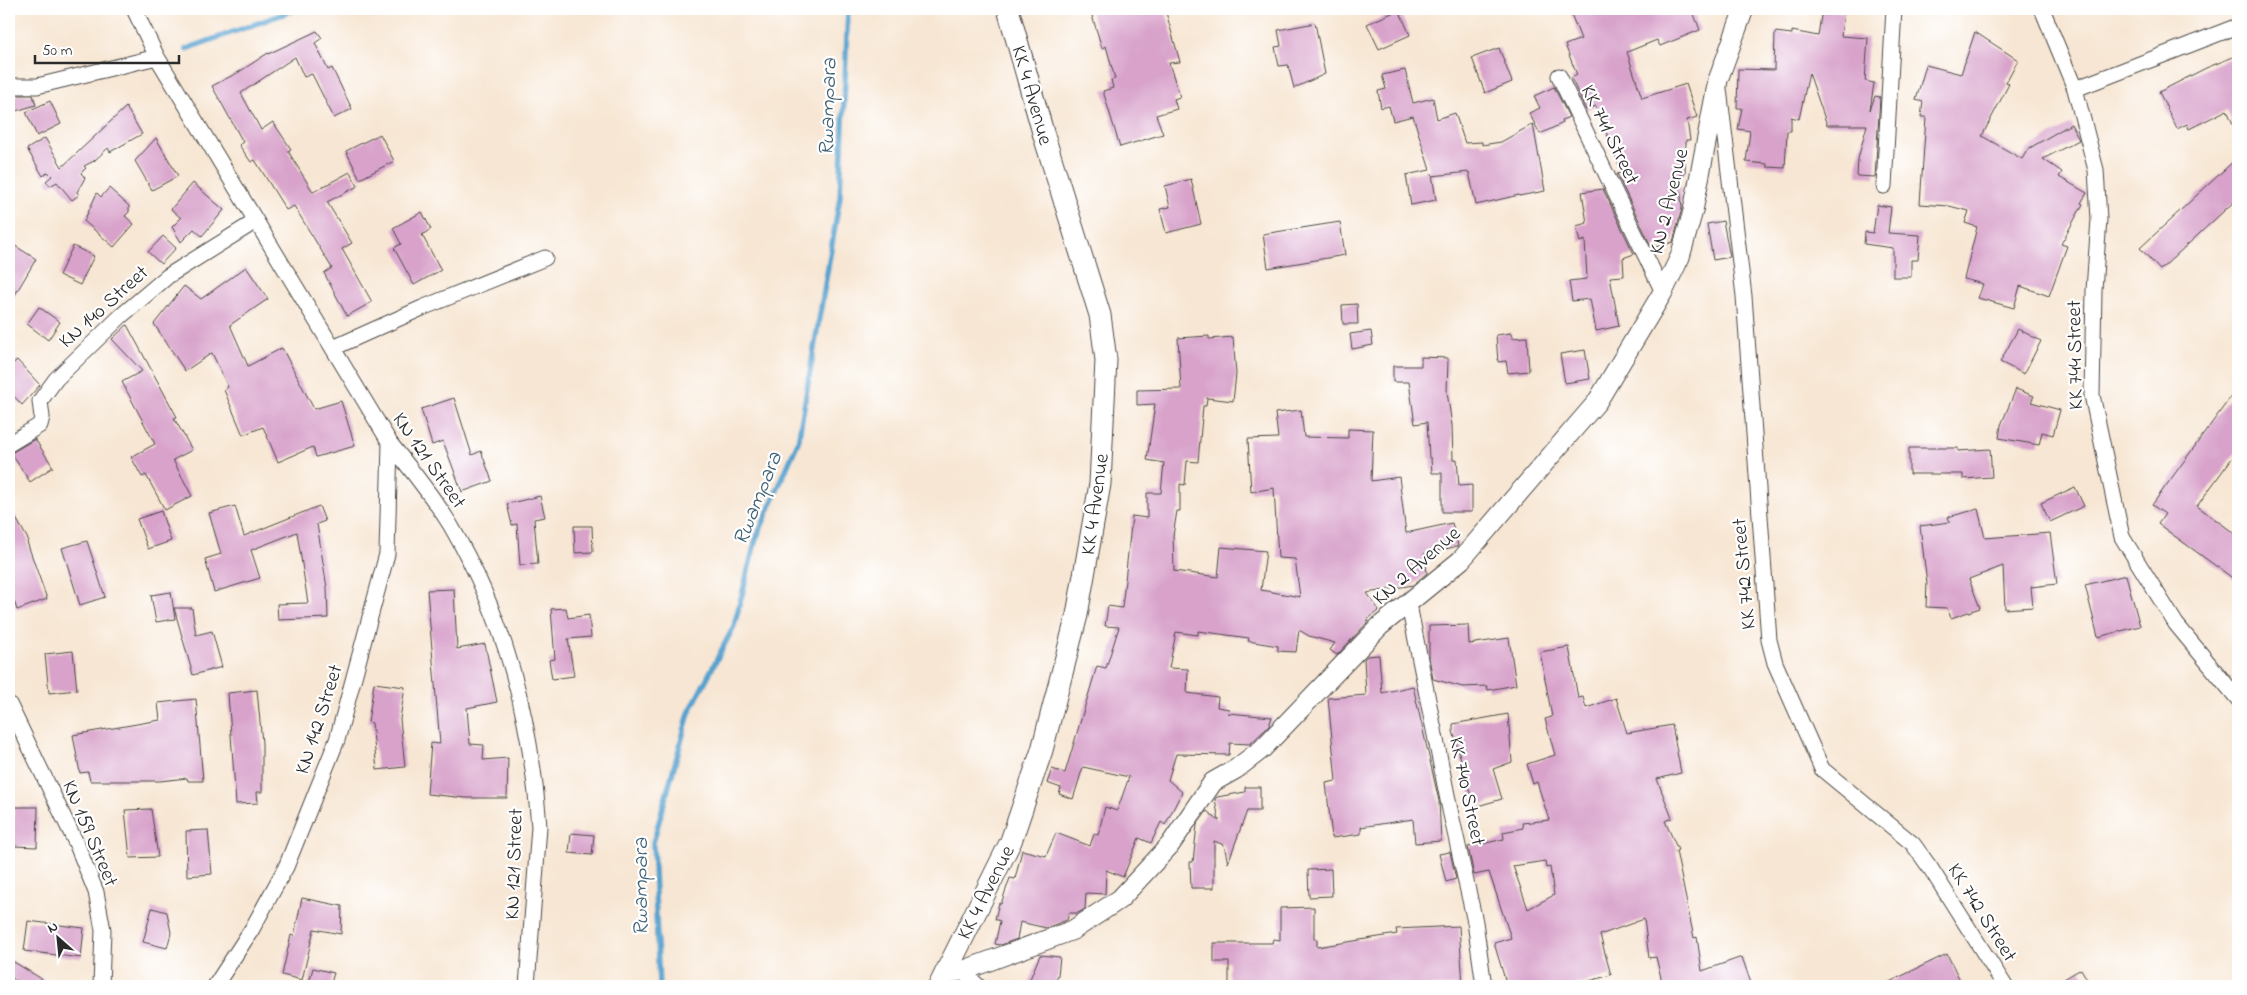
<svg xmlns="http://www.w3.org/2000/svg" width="2247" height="995" font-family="'Indie Flower',sans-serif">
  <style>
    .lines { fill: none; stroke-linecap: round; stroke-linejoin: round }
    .stream { stroke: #57a2cf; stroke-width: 5.5 }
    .building { fill: #d8a2cb; fill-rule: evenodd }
    .minor-casing { stroke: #4a4744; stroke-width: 17 }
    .tertiary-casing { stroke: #4a4744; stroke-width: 21 }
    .secondary-casing { stroke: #4a4744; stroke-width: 23 }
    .minor { stroke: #fff; stroke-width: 15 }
    .tertiary { stroke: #fff; stroke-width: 19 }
    .secondary { stroke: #fff; stroke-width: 21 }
    .labels { text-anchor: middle; stroke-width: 4.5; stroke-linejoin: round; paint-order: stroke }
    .street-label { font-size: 21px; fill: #2b2b2b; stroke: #fff }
    .water-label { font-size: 22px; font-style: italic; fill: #3f6175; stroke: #fff }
  </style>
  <rect width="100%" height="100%" fill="#fff"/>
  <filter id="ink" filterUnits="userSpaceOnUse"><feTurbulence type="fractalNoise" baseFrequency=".02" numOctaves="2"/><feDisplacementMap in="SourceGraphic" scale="10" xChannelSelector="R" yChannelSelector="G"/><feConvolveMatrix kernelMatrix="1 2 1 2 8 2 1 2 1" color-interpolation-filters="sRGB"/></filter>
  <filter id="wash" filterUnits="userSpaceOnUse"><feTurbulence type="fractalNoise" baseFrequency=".0096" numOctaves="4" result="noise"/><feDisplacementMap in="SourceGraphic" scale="20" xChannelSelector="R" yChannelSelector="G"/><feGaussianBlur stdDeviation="1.12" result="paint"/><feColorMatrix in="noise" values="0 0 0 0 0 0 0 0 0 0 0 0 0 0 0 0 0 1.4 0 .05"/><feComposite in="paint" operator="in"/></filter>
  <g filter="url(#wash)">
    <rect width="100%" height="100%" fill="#f7e6d3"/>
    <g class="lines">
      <path class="stream" d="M186,49L297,9
        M659,986L653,843L689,713L734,626L756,539L798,442L840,197L848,9"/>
    </g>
    <g id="blocks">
      <path class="building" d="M1090,9H1165L1180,62L1169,63L1180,97L1174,99L1177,109L1156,115L1163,134L1120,147L1103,91L1113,88L1111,80L1115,79L1106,46L1102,48Z
        M1569,9H1692L1700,30L1660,46L1657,40L1627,52L1642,98L1686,84L1697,117L1687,120L1690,140H1686L1685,174L1679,175L1682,208L1673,242L1652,248L1617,174L1622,173L1596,106L1586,110L1571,78L1577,75L1565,45L1581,39Z
        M1822,9L1844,12L1841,36L1868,38L1865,81L1874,83L1870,110L1875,96L1880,97L1875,177L1857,176L1858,159L1867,125H1827L1809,73L1799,119L1791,117V131H1787L1785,168L1767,167V164L1746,162L1750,131L1738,129L1742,108H1737L1738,69L1774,70L1775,32L1792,34V31L1818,36Z
        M1399,10L1410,35L1379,49L1367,24Z
        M1315,23L1325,74L1294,88L1288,65L1279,66L1275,47L1281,46L1278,30Z
        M317,31L322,38L315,43L328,70L332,68L352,109L334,118L312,74L304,77L295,57L241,93L261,130L273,122L291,149L288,151L313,192L350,172L358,186L327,202L352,243L342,249L372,302L347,316L324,273L332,268L294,206L286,210L255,160L251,162L239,145L243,142L212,86L239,72L268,53V54Z
        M1975,32L2018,60L2006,82L2009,84L1982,136L2022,159L2028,149L2071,124L2079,140L2043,159L2062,172L2059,177L2087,193L2081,203L2083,204L2061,244L2067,246L2049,296L2020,286L2014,308L1978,298L1983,284L1964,279L1977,227L1965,223L1969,211L1949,206L1920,204L1926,117H1921L1923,102L1916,100L1926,65L1961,74Z
        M1499,48L1512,82L1485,93L1472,58Z
        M2238,55V136L2227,110L2189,129L2187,124L2177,129L2159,92L2206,68Z
        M1405,70L1413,103L1433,98L1437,119L1455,113L1465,143L1482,142V145L1501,142L1533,124L1545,191L1519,196V195L1476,205L1469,172L1432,176V174L1436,200L1411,205L1406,175L1430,170L1413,116L1393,121L1389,106L1381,108L1378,91L1386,89L1382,75Z
        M1554,87L1569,117L1562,120L1563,123L1540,134L1529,113L1540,108L1534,96Z
        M9,95H33L36,105L9,113Z
        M50,101L61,124L37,136L26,112Z
        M126,107L142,134L110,152L108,148L94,161L84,166L86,168L81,173L85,178L77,192L79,195L72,200L57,182L50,186L46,181L52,176L48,172L43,176L27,149L45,138L62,167Z
        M380,134L394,161L360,179L346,151Z
        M156,138L178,176L152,190L135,161Z
        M2238,157V198L2160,270L2140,248Z
        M1191,179L1201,224L1166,233L1160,209L1170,207L1165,186Z
        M193,183L224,210L202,236L194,229L181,242L172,227L181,218L171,209Z
        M109,188L129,206V212L125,216L134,224L114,247L84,221L97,193L101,197Z
        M1603,189L1634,254L1623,258L1624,276L1610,277L1619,326L1596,331L1590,299L1572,301L1569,281L1587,279L1585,240L1580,242L1576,226L1587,223L1582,192Z
        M1877,205L1891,207L1888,233L1920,235L1918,260H1911V277H1893V248L1864,244L1865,232L1873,233Z
        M422,212L431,229L422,235L441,270L414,285L394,248L401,244L393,228Z
        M1723,221L1730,257L1713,260L1707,224Z
        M1340,222L1345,255L1268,268L1263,234Z
        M163,236L176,248L161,264L148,252Z
        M9,242L36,259L9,305Z
        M73,246L94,256L80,285L59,275Z
        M246,267L268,299L230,325L248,366L282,348L314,409L341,401L355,446L316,457L313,447L278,462L263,427L243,435L224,390L228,387L212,353L185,371L154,324L184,286L201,299Z
        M1357,304L1358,324H1343L1342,305Z
        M39,307L60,322L48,340L27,324Z
        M127,325L177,417L174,418L192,450L173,460L192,496L165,510L146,475L142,477L131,457L155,444L122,382L142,371L112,339Z
        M2018,329L2041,341L2024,374L2000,362Z
        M1371,331L1373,345L1352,349L1350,334Z
        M1511,333L1512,338L1527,337L1529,371L1508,373L1506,361L1498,362L1496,335Z
        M1209,336V339L1233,337L1236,374L1233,401L1207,398L1206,406H1203L1198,462L1187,461L1185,485L1180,484V511H1177L1173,536L1174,571L1218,577L1221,547L1266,551L1261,590L1300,597L1295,559L1278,558L1274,488L1251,492L1248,439L1278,438L1275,413L1301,410L1304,437L1348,438V429L1373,430L1371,481L1399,477L1406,533L1452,523L1458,546L1424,554L1427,573L1413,585L1367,593L1379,610L1367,620L1369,621L1367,623L1337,655L1330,650L1335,643L1309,636L1299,630L1296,652L1278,651V646L1248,641L1249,638L1198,631V635L1176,632L1169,668L1188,669L1187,693L1218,697L1217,707L1229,709L1228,713L1272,717L1269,726L1250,744L1230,743L1229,755L1176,754L1168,780L1182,792L1165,825L1161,822L1151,843L1139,838L1123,877L1106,870L1105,894L1086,893L1085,909L1078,913H1069L1067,920L1046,928L1020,922L1017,939L1001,945L995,944L1000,921L995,919L999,903L1001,904L1010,878L1015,879L1022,850L1046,856L1056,833L1090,846L1094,834L1098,835L1105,807L1117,811L1129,777L1083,767L1073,799L1059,794L1061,788L1047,783L1052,769L1065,773L1097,666L1106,668L1119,627L1105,626L1108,606L1122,608L1132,516L1147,518V493H1161L1164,463L1147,460L1155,404L1137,405V390L1181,389L1178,338Z
        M1585,350L1590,379L1565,383L1560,354Z
        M1421,357L1448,358L1447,392L1452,425L1453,460L1457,459L1459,486L1472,485V512H1442V473H1432L1431,458H1429L1427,422L1415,424L1409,382H1393V366H1421Z
        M17,360L40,385L22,405L9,391V367Z
        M2238,387V450L2197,506L2238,536V582L2158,524L2165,514L2152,505Z
        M2016,389L2034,396L2031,402L2060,410L2053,435L2042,432L2039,445L1999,438L2001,425Z
        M454,398L472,455L481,451L492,481L462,492L443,441L432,445L421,409Z
        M35,439L53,467L30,482L11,453Z
        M1909,448H1958V451L1990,449L1992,477L1963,479V474H1909Z
        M2075,487L2084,506L2050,522L2041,503Z
        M540,496L545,517L534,519L538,564L520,565L517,524L512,525L507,504Z
        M9,506L29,541L27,542L47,599L17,610L9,586Z
        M235,506L244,536L319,506L325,521L317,524L327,588L328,618L278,620L277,604L308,603L297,532L251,550L260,578L214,592L205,559L221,554L209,513Z
        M1978,509L1985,538L2050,533L2057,584L2031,587L2033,607L2005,609L2003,566L1969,579L1980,608L1951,618L1947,608L1926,607L1927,583L1920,526L1950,522L1948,517Z
        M161,511L171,541L148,549L137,519Z
        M574,526H592L593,552L575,553Z
        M87,541L105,597L80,605L62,548Z
        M2126,575L2140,626L2098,637L2085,585Z
        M454,589L457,649L485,644L497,702L467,708L470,744L484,745L483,760L508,758L507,798H466L427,794L431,743L440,744L427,590Z
        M171,592L175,619L156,622L151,595Z
        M174,608H192L196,635L212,631L222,667L193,675Z
        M566,608L568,618L589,615L591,637L568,639L574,676L552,679L549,660L555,659L551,609Z
        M1468,625L1469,644L1509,638L1516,685L1488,690L1487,686L1463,687L1433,679L1429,658V626Z
        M1569,647L1578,698L1583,697L1586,708L1616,698L1627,733L1672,725L1681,773L1657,779L1672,818L1665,821L1678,850L1676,851L1694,938L1697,937L1702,971L1742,957L1752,986H1663L1656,957L1649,958L1644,919L1600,935L1611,975L1571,986H1507L1494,943L1511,938L1489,872L1474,875L1468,847L1504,839L1503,832L1523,828L1522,823L1549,820L1537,782L1533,784L1527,764L1555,755L1545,719L1552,717L1540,652ZM1545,861L1546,868L1550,867L1554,895L1528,909L1513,866Z
        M73,651L77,690L49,693L45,654Z
        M1379,655L1382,693L1413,686L1439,801L1441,841L1415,843L1413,819L1361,827V834L1332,838L1326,783L1336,781L1328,698L1366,695L1364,659L1367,656Z
        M374,683L405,687L400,719L405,767L377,770L372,723L368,722Z
        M257,690L262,743V792H257L258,803L236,804L228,693Z
        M196,699L203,781H188L187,778L160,781H90L88,772L80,773L73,735L160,720L158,703Z
        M1508,714L1512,762L1493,769L1502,799L1474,807L1453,731V724Z
        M1245,787H1260V811H1247L1228,863L1224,845L1214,841V888H1191L1190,862H1193L1197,825L1207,811L1219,821L1215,799L1217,797L1245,792Z
        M14,807H38L37,847L13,846Z
        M151,809L158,857L130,858L125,810Z
        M208,830L212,874L187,876L186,831Z
        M571,833L594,835L592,855L569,853Z
        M1450,852L1456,879L1446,882L1439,854Z
        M1331,869L1332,896L1309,897L1308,870Z
        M302,898L342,906L341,934L314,929L302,980L282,975L291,935L294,936Z
        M1314,907V939H1317V947L1397,934L1396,929L1459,926L1463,986H1363L1362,981L1327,986H1229V962H1214V943H1272L1273,939L1280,940V908Z
        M152,908L167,912L171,933L167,948L143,942Z
        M28,921L84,928L81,958L24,951Z
        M1947,954L1963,986H1881Z
        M1040,955L1060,957L1058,975L1053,986H1027Z
        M9,959L32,973L53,986H25L9,976Z
        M313,968L334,973L330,986H308Z
        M2081,969L2091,986H2052Z"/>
    </g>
  </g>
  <g filter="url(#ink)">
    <use href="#blocks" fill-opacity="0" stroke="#4a4744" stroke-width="1"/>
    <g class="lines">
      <defs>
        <path id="minor" d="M134,9L157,57L390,443C411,470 433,496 451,526C506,621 531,718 539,827L527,986
          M2042,9L2075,89L2096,170L2099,219L2094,290L2092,395L2122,537L2176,624L2238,699
          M1559,76L1663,292
          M9,86H37L157,57
          M1719,89L1744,296L1769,640L1775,663L1822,769L1913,844L1931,869L2005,986
          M2075,89L2238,26
          M1884,186L1894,9
          M333,348L422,308L545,258
          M9,444L40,425L42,417L40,401L56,379L121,316L168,276L256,221
          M1409,605L1450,810L1475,922L1484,986
          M9,704L77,845L96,892L103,930L101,986
          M962,971L978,986
          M215,986L252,929L286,867L337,740L387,554L390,443"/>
        <path id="tertiary" d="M944,974L962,971L1073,930L1120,899L1170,845L1213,782L1236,769L1262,749L1380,626L1461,560L1597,402L1663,292L1680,257L1693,211L1718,80L1744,9"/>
        <path id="secondary" d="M939,986L1011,841L1042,750L1077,615L1100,484L1106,360L1100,315L1044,136L1008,9"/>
      </defs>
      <use href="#minor" class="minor-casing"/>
      <use href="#tertiary" class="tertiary-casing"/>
      <use href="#secondary" class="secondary-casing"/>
      <use href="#minor" class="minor"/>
      <use href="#tertiary" class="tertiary"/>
      <use href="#secondary" class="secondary"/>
    </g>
  </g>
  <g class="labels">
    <g class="street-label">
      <text transform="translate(1033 95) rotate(74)" y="7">KK 4 Avenue</text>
      <text transform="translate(1611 134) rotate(64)" y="7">KK 741 Street</text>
      <text transform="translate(1668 201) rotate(-76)" y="7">KN 2 Avenue</text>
      <text transform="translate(103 306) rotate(-42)" y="7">KN 140 Street</text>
      <text transform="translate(2074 355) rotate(-91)" y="7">KK 744 Street</text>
      <text transform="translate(430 460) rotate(55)" y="7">KN 121 Street</text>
      <text transform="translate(1094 504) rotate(-82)" y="7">KK 4 Avenue</text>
      <text transform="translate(1416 565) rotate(-41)" y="7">KN 2 Avenue</text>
      <text transform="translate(1743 574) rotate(-95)" y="7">KK 742 Street</text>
      <text transform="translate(318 719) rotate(-72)" y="7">KN 142 Street</text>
      <text transform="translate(1468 791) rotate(78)" y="7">KK 740 Street</text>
      <text transform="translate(91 833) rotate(67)" y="7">KN 159 Street</text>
      <text transform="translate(513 864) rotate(-88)" y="7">KN 121 Street</text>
      <text transform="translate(985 892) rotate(-63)" y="7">KK 4 Avenue</text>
      <text transform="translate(1983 912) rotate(58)" y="7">KK 742 Street</text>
    </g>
    <g class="water-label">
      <text transform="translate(826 107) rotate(-88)" y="8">Rwampara</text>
      <text transform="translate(756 498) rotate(-68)" y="8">Rwampara</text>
      <text transform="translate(639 887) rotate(-90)" y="8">Rwampara</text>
    </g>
  </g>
  <rect width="2247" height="995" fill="none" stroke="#fff" stroke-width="30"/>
  <g transform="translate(58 938) rotate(333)" stroke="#ffffff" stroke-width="4" paint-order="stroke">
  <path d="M0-4L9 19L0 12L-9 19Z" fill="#2b2b2b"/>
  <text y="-8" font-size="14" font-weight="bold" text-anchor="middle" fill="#2b2b2b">N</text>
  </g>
  <path d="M35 55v8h144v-8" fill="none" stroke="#2b2b2b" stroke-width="2.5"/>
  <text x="42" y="55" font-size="15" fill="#2b2b2b" stroke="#ffffff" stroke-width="4" paint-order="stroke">50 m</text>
</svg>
